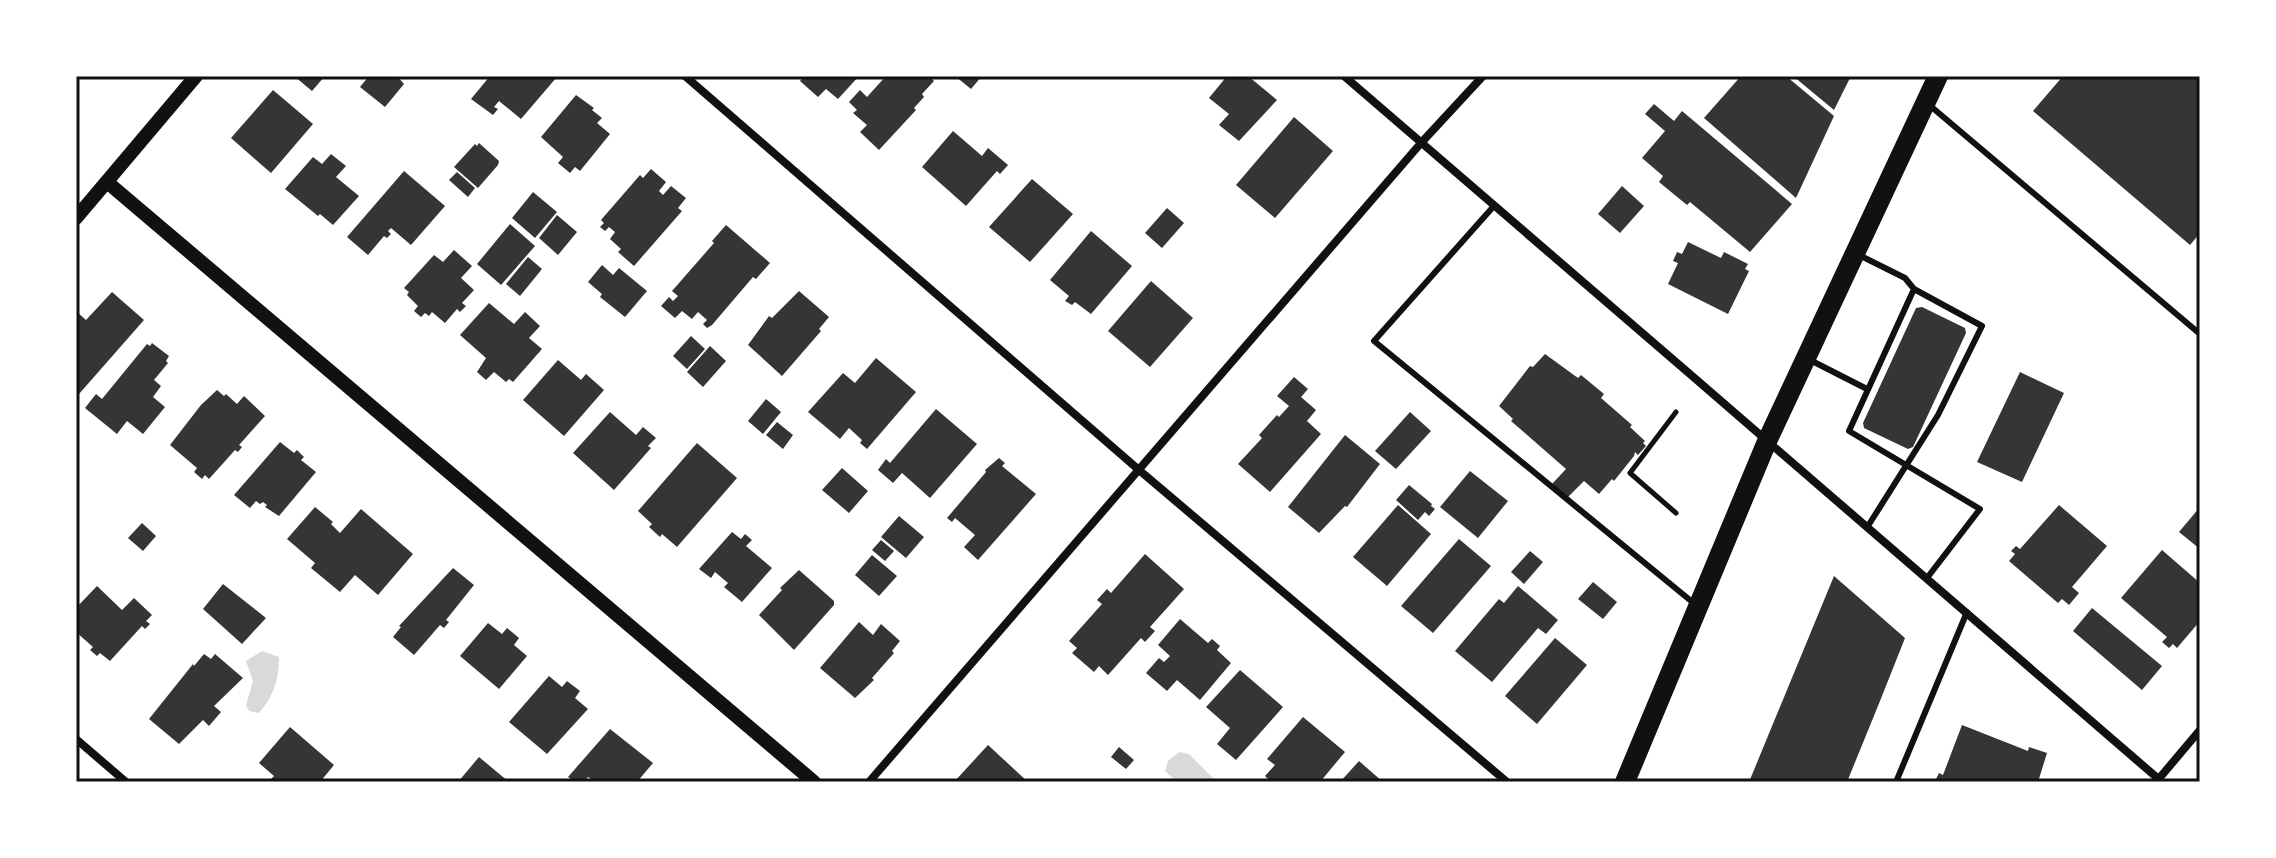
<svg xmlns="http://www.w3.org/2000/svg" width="2276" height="858" font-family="'IBM Plex Sans',sans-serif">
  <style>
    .water { fill: #d9d9d9 }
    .building { fill: #353535 }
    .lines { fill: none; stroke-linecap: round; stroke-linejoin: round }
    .path { stroke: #111; stroke-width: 5 }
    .service { stroke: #111; stroke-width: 6 }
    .minor { stroke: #111; stroke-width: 8 }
    .tertiary { stroke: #111; stroke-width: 14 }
    .primary { stroke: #111; stroke-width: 20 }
    .neatline { fill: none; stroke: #111; stroke-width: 3 }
  </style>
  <rect width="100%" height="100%" fill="#fff"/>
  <path class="water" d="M262,651L279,657C279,679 274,696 259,713L249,711L246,705L253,681L246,661Z
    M1179,752L1189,754L1217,782H1177L1165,771L1168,761Z"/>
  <path class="building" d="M294,76H325L312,91Z
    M369,76H397L404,84L385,107L360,87Z
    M490,76H553L556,78L521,119L499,101L494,107L498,109L493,115L471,99Z
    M804,76H859L838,99L826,89L818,97L800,81Z
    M886,76H929L934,81L922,94L924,97L914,108L916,110L879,150L860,132L867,125L853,113L857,110L849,102L860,90L867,97Z
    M955,76H982L971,89Z
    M1227,76H1248L1277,100L1239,141L1219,125L1229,114L1209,98Z
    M1741,76H1786L1834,116L1796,198L1704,118Z
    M1793,76H1851L1834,110Z
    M2063,76H2200V233L2190,245L2033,111Z
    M273,90L313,124L271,173L231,138Z
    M576,95L594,108L592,110L602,118L597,123L610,134L580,171L575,167L570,173L558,163L563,157L541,137Z
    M1654,104L1674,121L1682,111L1792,204L1750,252L1690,202L1687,205L1659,182L1663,176L1642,158L1665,131L1645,114Z
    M1294,117L1333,151L1275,218L1236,185Z
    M953,131L982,156L988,148L1008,165L1000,174L997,171L966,206L922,167Z
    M479,143L499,161L498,165L478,188L454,167L475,144L477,146Z
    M331,154L346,166L336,177L359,196L333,225L320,214L318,216L285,189L313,157L322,164Z
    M651,169L666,182L659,191L663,195L671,186L686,198L678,208L682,211L634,266L618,252L621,249L610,239L615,232L609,227L605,231L600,227L604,223L601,220L640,175L643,178Z
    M404,171L445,206L411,245L391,228L388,231L391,234L387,238L384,236L368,255L347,237Z
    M457,172L475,188L468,197L449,180Z
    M1032,179L1073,214L1030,262L989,227Z
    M1622,186L1644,206L1620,233L1598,214Z
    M533,192L557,212L535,238L512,218Z
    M1167,208L1184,223L1162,248L1145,233Z
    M557,215L577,232L558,255L539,238Z
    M510,224L535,246L501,285L477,264Z
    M726,225L770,263L756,279L753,277L712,325L707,328L703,324L707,320L698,312L692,319L682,311L675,318L661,306L669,297L673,301L678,296L672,291L714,243L712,241Z
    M1091,231L1132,266L1091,314L1075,302L1072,305L1065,301L1069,296L1050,280Z
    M1688,242L1721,258L1724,252L1748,264L1745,269L1749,271L1728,314L1668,284L1678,263L1673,261L1677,252L1682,254Z
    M454,250L472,266L461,278L474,290L462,303L466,306L460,312L457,309L445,323L432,312L429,316L425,313L421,317L414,311L418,306L407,295L409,292L404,288L434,255L443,262Z
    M528,257L542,269L520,296L506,284Z
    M602,265L613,275L619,268L647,291L625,317L600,297L602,294L588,282Z
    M1151,281L1193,318L1150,367L1108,331Z
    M799,291L829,317L819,329L821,331L782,376L748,345L769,316L772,318Z
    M112,292L144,320L79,394L76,391V311L86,320Z
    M489,303L514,324L525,312L540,326L529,338L542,349L513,382L509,379L506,382L494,372L486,380L477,372L486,358L460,335Z
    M1922,307L1965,328L1966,333L1913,447L1908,449L1864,428L1863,423L1916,308Z
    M691,336L705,349L687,369L673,356Z
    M152,343L169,356L166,361L168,363L154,380L161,386L153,397L165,407L143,434L127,421L117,434L85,408L96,394L102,399L147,344L150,346Z
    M710,346L726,361L703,387L687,372Z
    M1545,354L1578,378L1581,375L1604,394L1601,398L1632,425L1630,427L1645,441L1643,443L1646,446L1638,455L1635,452L1634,456L1614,481L1612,479L1599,494L1584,481L1568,497L1552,484L1566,469L1511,421L1513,419L1499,406L1530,366L1533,367Z
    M876,358L916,392L867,449L860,443L862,440L849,428L840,439L808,412L843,373L855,383Z
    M558,360L581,380L586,374L604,390L564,436L523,400Z
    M2020,372L2064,393L2022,482L1977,462Z
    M1294,377L1308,389L1301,397L1316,410L1307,421L1321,434L1270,492L1238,464L1262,438L1259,435L1277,415L1279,417L1289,406L1277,396Z
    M217,390L224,396L226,394L237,404L244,396L265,416L239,445L242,447L238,452L235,450L209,479L205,475L202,479L194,472L197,468L170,445L201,405Z
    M766,399L781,412L763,434L748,421Z
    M936,409L977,444L930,498L902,473L893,483L878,470L886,459L890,463Z
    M610,412L636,435L643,427L656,438L648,446L651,448L614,490L573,453Z
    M1410,412L1431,431L1396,469L1375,451Z
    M777,422L793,435L783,449L766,435Z
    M1345,435L1380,464L1347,507L1345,506L1319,533L1288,507Z
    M280,442L294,453L297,450L304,457L301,460L316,472L279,516L265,507L267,505L263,502L260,504L256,501L250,508L234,495Z
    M697,443L737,478L677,547L662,534L660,537L649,527L652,524L638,511Z
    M999,458L1005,463L1002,466L1036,494L978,560L964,547L975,535L955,518L952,522L947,518L986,472L985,470Z
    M842,468L868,491L849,513L822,490Z
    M1470,471L1508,501L1478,538L1440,507Z
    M1409,485L1432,504L1431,506L1435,509L1429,516L1425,512L1418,520L1396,500Z
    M1398,505L1431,534L1387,586L1353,557Z
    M2059,505L2107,546L2072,587L2079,593L2069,605L2062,599L2058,603L2009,561L2015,554L2011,551L2016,546L2020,549Z
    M315,507L333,522L331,524L340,533L361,509L413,554L378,595L355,575L340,592L311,568L315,563L287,539Z
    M2200,507V549L2179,532Z
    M899,516L924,537L906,558L881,537Z
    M142,523L156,536L143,551L128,538Z
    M732,532L741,539L745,534L752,540L746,546L772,568L742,602L724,587L728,583L715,572L711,578L699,569Z
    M1459,539L1491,566L1433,633L1401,606Z
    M881,540L894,551L885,561L872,550Z
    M2162,550L2200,583V621L2177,648L2173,644L2169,648L2162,642L2167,637L2121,598Z
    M1530,551L1543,562L1524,584L1511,572Z
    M1145,554L1184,589L1150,627L1155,631L1145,642L1141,638L1108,675L1099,666L1094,672L1072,653L1077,648L1069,641L1102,604L1097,600L1107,589L1111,593Z
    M872,555L897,576L879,596L855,575Z
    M453,568L474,585L446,620L449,622L444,628L440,625L414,655L393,637L401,627L399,626Z
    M799,570L834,601V605L794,650L759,615L782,590L780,588Z
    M1834,576L1905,638L1880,701L1847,782H1749Z
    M1593,582L1617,602L1603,619L1578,599Z
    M223,584L266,618L242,644L203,609Z
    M97,586L122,610L134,598L152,615L146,621L150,624L145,629L142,626L110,661L100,653L97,656L90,650L93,647L76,632V608Z
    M1518,586L1558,620L1546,634L1538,628L1492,682L1455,651L1499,599L1504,603Z
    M2092,608L2162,666L2142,690L2073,631Z
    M1180,619L1208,643L1212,639L1220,646L1217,650L1231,663L1200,700L1177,680L1167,691L1146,673L1159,658L1164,662L1170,656L1158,645Z
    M859,622L873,635L881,624L900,641L892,651L894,653L872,678L874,680L855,698L820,668Z
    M488,623L502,634L507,628L519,638L514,645L527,656L499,689L460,656Z
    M1555,638L1587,665L1537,724L1505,696Z
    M204,654L211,659L215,654L243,678L214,706L221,712L209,726L203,720L179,744L149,719L193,664L194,666Z
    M1240,670L1283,707L1236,760L1217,744L1230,728L1206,707Z
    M549,676L562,687L567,681L580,691L575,698L588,709L547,754L509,722Z
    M1303,717L1345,752L1320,782H1271L1265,776L1275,765L1267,759Z
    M1962,725L2028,751L2029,747L2047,753L2038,782H1940L1936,779L1939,773L1943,775Z
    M290,727L334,765L320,782H268L274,776L259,763Z
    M610,729L653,763L637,782H595L588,777L584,782H575L568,777Z
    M988,745L1028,782H954Z
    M1119,747L1134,760L1126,769L1111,757Z
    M479,757L509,782H458Z
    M1359,761L1383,782H1340Z"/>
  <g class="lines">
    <path class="path" d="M1676,513L1630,473L1676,412"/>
    <path class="service" d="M1928,104L2200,334
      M1493,207L1374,341L1696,605
      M1859,255L1905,278L1914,289L1982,326L1938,415L1868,526
      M1914,289L1849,431L1980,509L1927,578
      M1810,360L1867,389
      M1896,782L1967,612"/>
    <path class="minor" d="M685,76L1139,470L1507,782
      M1344,76C1616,312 1891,545 2162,782
      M76,739L126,782
      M2157,781L2200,730
      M869,782L1421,143L1483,76"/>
    <path class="tertiary" d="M107,182L814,782
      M76,218L196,76"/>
    <path class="primary" d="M1625,782L1768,439L1938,76"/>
  </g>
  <rect width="2276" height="858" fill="none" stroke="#ffffff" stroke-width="156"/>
  <rect x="78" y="78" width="2120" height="702" class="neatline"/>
</svg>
